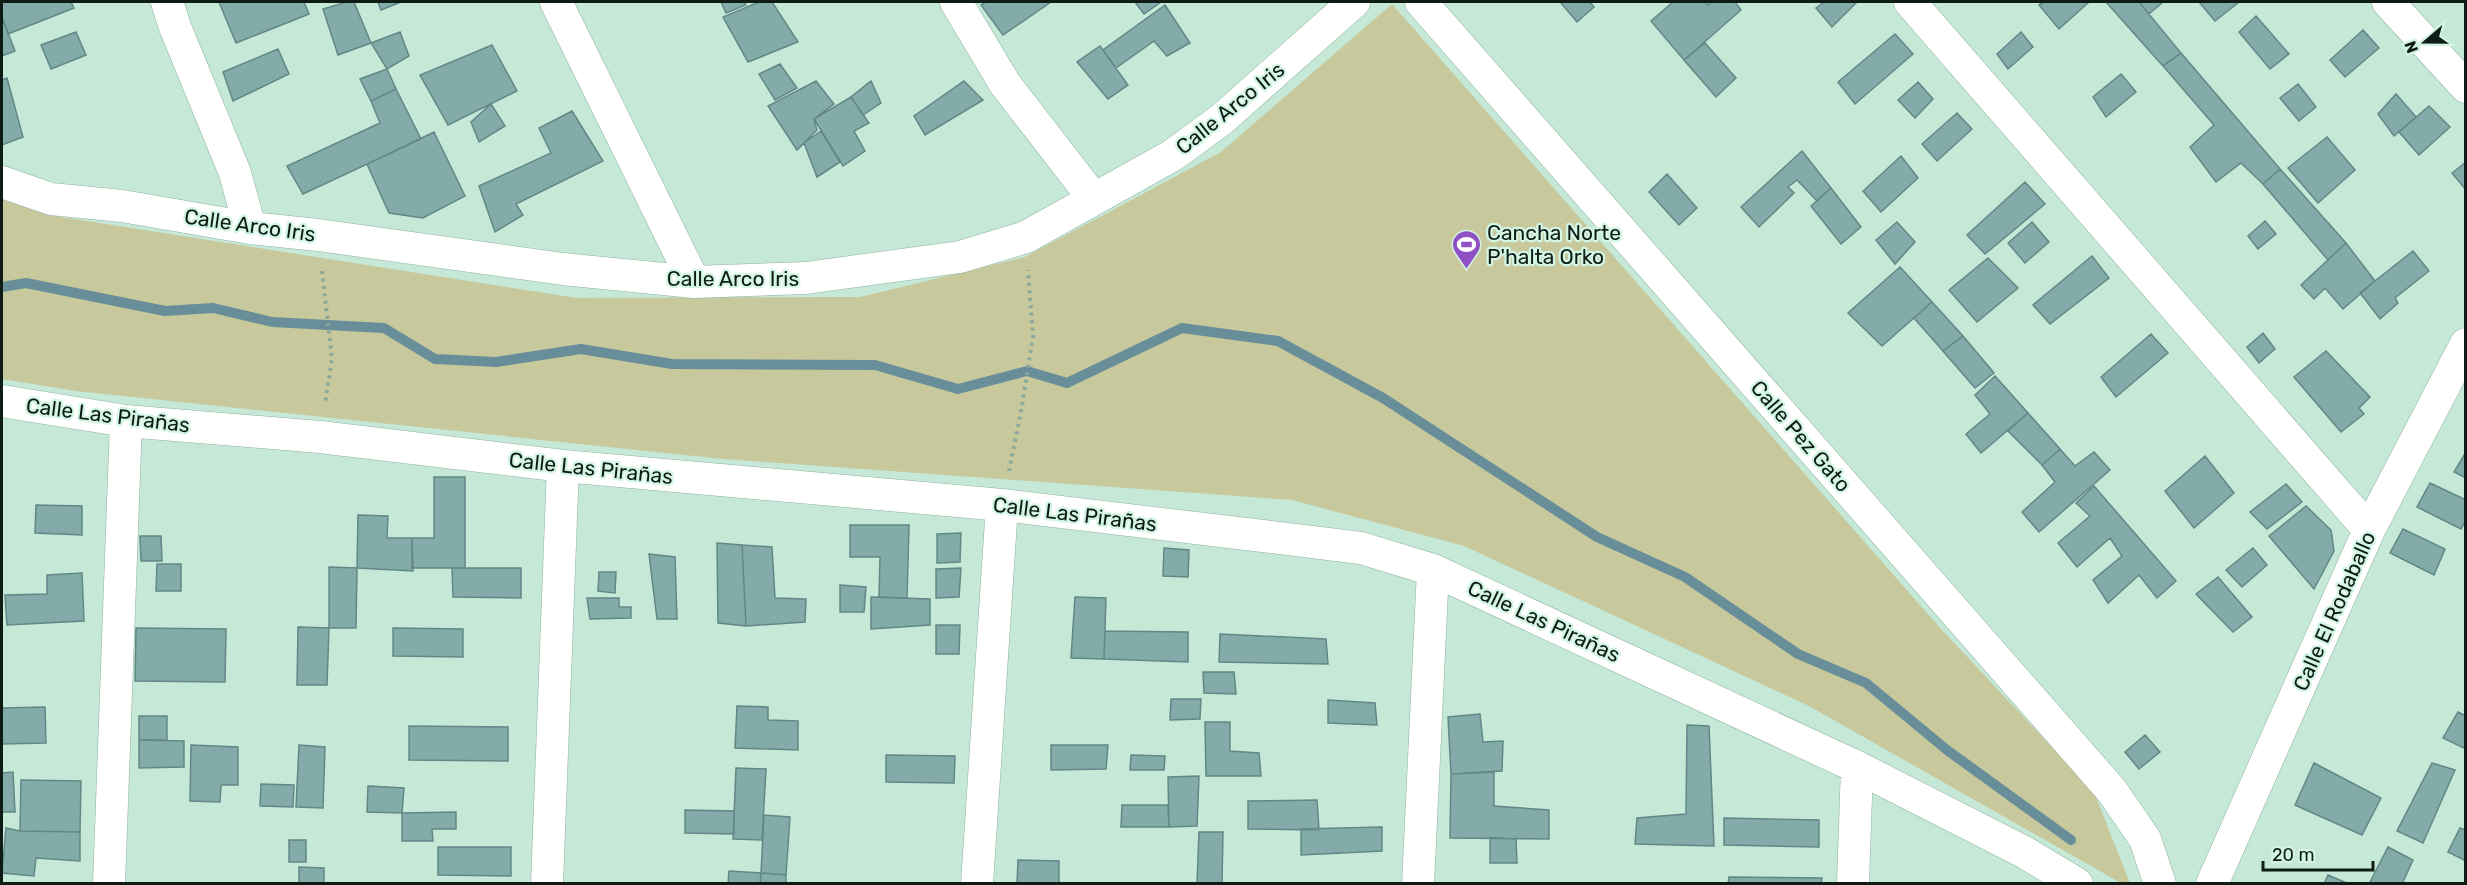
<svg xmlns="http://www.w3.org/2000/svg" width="2467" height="885" viewBox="0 0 2467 885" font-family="Rubik,sans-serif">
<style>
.green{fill:#c8c89d}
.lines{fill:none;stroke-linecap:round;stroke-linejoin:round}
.stream{stroke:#688f99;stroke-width:10}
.building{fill:#83aba9;stroke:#618886;stroke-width:1.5}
.minor-casing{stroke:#90b2a1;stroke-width:33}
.path{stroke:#8ca89a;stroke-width:4;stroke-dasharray:3 4.5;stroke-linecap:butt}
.minor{stroke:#fff;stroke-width:32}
.labels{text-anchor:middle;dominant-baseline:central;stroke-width:4.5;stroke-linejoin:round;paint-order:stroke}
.street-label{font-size:21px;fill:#0f1c16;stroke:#d2f5e4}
.poi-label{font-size:21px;fill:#0f1c16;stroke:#d2f5e4;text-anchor:start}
</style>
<rect width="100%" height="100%" fill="#c5e8d7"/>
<path class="green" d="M1392,4l549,625 153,163 36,91h-9l-312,-177 -345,-160 -172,-46 -569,-41 -647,-68 -74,-12v-183l59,21 516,81 283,-1 165,-40 196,-105z"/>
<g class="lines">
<path class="stream" d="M2,287l24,-4 139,28 48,-3 59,14 112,6 51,31 61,3 85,-13 91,15 203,1 83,24 69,-18 40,12 115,-55 96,13 105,57 214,139 88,40 113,77 68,29 81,67 124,90"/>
</g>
<path class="building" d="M2,2h69l3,6 -66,26 -6,-17z
M219,2h85l5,12 -73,29z
M347,2h7l17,41 -33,12 -15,-46z
M378,2h23l-20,8z
M721,2h23l2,3 -20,8z
M759,2h13l26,40 -50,20 -25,-45z
M986,2h65l-48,33 -22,-30z
M1135,2h26l-17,12z
M1562,2h28l4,5 -17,15 -16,-19z
M1673,2h32l3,3 4,-3h23l6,8 -57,50 -33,-39z
M1824,2h33l-25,25 -16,-19z
M2044,2h45l-30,27 -20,-24z
M2106,2h33l42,51 -18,13z
M2139,2h24l-14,12z
M2199,2h40l-24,19z
M1165,5l25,38 -23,13 -13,-15 -38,27 -13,-18z
M2256,16l33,38 -19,15 -31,-37z
M2,17l13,34 -13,5z
M2363,30l16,18 -34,29 -15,-17z
M76,32l10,23 -35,14 -10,-24z
M400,32l9,24 -22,13 -16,-26z
M2021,32l12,15 -25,22 -11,-15z
M1895,34l18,20 -58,50 -17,-22z
M1705,43l31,35 -20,19 -32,-37z
M492,45l25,46 -69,34 -28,-50z
M1100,46l28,39 -20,14 -31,-37z
M278,49l11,25 -56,27 -10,-29z
M2181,53l99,116 -17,15 -22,-21 -25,19 -26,-35 24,-22 -51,-59z
M780,64l17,24 -22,12 -16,-26z
M387,69l9,20 -25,12 -11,-22z
M2121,74l15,18 -30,25 -13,-20z
M7,78l16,59 -21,8v-65z
M816,81l18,23 -20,15 3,11 -20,20 -29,-44z
M871,81l10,22 -18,12 -12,-18z
M964,81l19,19 -58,35 -11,-19z
M1918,82l15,17 -18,19 -17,-18z
M2298,84l18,23 -17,14 -19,-23z
M396,89l25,50 -118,55 -16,-28 93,-43 -9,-22z
M2396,94l20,23 -22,19 -16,-22z
M851,97l18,26 -15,8 11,20 -22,15 -29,-47z
M491,104l14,22 -26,16 -8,-20z
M2429,106l21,21 -31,28 -20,-23z
M572,111l31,50 -87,43 7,11 -28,17 -16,-46 72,-33 -12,-25z
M1957,113l15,16 -35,32 -15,-17z
M821,131l19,31 -23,15 -13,-34z
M434,132l31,64 -42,22 -34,-5 -22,-49z
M2327,137l28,33 -37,33 -30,-35z
M1802,151l29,37 -14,13 -20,-21 -9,7 6,6 -35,34 -18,-20z
M1901,156l17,22 -37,34 -18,-21z
M2466,162v28l-14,-17z
M2280,169l66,74 -18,17 -65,-76z
M1667,174l30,34 -18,17 -30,-33z
M2025,182l20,22 -60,50 -18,-19z
M1831,188l30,39 -20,17 -30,-38z
M2265,221l11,13 -18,15 -10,-13z
M1897,222l18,20 -20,22 -19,-24z
M2032,222l17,20 -24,21 -17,-20z
M2346,243l29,38 -32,28 -18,-21 -11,11 -13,-14z
M2413,251l16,20 -34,27 3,5 -18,16 -20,-26z
M2092,256l17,22 -59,46 -17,-19z
M1988,258l30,30 -41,34 -28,-32z
M1900,267l32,35 -50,44 -34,-33z
M1932,302l31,34 -20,15 -29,-33z
M2263,333l12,16 -16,14 -12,-16z
M2151,334l17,19 -52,44 -15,-20z
M1963,336l31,37 -19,15 -32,-37z
M2326,351l44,46 -11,11 5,6 -23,18 -47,-55z
M1995,376l33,37 -47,40 -15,-19 24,-20 -15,-19z
M2028,413l32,36 -18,16 -34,-34z
M2060,449l15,17 19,-14 16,18 -71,62 -17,-20 33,-30 -13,-17z
M2466,452v26l-12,-6z
M2205,456l29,37 -40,35 -29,-37z
M434,477h31v91h-53v-30h22z
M2430,483l36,17v19l-5,10 -44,-22z
M2286,484l16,18 -35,27 -17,-17z
M2094,486l82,95 -19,17 -18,-23 -31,28 -15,-23 29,-24 -12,-18 -33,29 -19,-24 32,-27 -14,-13z
M36,505l46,1v29l-47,-2z
M2306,506l25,24 3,21 -20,38 -45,-53z
M358,515l30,1 -1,22h25l1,33 -56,-3z
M850,525h59l-2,73 -28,-1 1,-40h-30z
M2403,529l42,20 -11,26 -44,-22z
M961,533l-1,29 -23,1v-29z
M140,536h21l1,25h-21z
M717,543l25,2 4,81 -28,-3z
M742,545l30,2 3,51 31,1 -1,23 -59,4z
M1164,548l25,2 -1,27 -25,-1z
M2253,548l14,17 -25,22 -16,-17z
M649,554l26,3 2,62h-20z
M157,564h24v27h-25z
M329,567l28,1 -1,60h-27z
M452,568h69v30l-68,-1z
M961,568l-2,29 -23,1v-29z
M599,572h17l-1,21 -17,-2z
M82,573l2,48 -77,4 -2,-30 42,-1v-19z
M2218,577l34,40 -19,15 -37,-38z
M840,585l26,2 -2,25h-24z
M871,597l59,2v26l-59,4z
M1075,597l31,1 -2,61 -33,-1z
M587,598h32v9h12v11l-41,1z
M936,625h24l-1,29h-23z
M298,627l31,1 -2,57h-30z
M136,628l90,1 -1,53 -90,-1z
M393,628l70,1v28l-70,-1z
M1105,631l83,1v30l-84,-3z
M1220,634l106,5 2,25 -109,-2z
M1203,672h31l2,22 -32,-1z
M1171,699h30l-1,20 -30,1z
M1328,700l47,3 2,22 -49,-2z
M737,706l31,1v13l30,1v29l-63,-2z
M45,707l1,36 -44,1v-36z
M2458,712l8,4v33l-23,-11z
M1480,714l3,28 20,-1 -1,30 -51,3 -3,-57z
M139,716h28v24h-28z
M1205,722h25v29l29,2 2,23h-55z
M1687,725l22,1 5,120 -79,-2 2,-26 49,-4z
M409,726l99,1v34l-99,-1z
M2145,735l15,17 -21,17 -14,-17z
M139,740l45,1v26l-45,1z
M191,745l47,2v38h-17l-1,17 -30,-1z
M299,745l26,2 -2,61 -27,-1z
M1051,745h57l-2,24 -55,1z
M886,755l69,1 -1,27 -68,-1z
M1131,755l34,1 -1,14h-34z
M2314,763l67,35 -19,37 -67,-30z
M2432,763l23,7 -32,73 -26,-12z
M736,768l30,1 -4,71 -29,-1z
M13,772l2,40h-13v-39z
M1494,772v34l55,4v29l-99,-1 1,-64z
M1199,776l-2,50 -28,1 -1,-50z
M21,780l60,1 -1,51 -60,-1z
M261,784l33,1 -1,22 -33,-1z
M368,786l36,2 -2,25 -35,-1z
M1317,800l2,30 -71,-1v-28z
M1122,805h46l1,22h-48z
M685,810l49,1v23l-49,-1z
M456,812v17h-24l1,12h-31v-28z
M764,815l26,2 -4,58 -25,-2z
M1724,818l95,2v27l-95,-2z
M1382,827v24l-81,4v-26z
M6,828l14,3 60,1v29l-44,-3 -2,18 -32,-3z
M2460,828l6,2v31l-18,-9z
M1199,832h24l-1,52h-25z
M1490,838l26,1 1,24h-27z
M289,840h17v22h-17z
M438,847h73v29l-73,-1z
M2388,847l25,13 -11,24h-33z
M1018,860l41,1v23h-42z
M299,867l25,1v16h-25z
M729,871l32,2 -1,11h-32z
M761,873l25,2v9h-26z
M2328,875l21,9h-25z
M1729,877l93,1 -1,6h-93z"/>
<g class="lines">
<defs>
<path id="minor" d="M167,2l8,25 60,146 15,55
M556,2l138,280
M956,2l49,82 89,115
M1421,2l691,789 33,48 15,45
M1910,2l459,528
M2388,2l78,85
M2,182l49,17 71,7 128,22 68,7 245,34 131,13 112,-4 154,-21 66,-20 147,-82 49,-36 132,-117
M2,401l124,20 194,16 243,29 439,39 261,31 98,12 72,22 424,197 167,85 53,32
M109,884l17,-463
M547,884l16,-418
M977,884l25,-379
M1418,884l15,-314
M1853,884l4,-117
M2212,884l157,-354 97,-186"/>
</defs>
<use href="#minor" class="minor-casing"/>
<path class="path" d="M322,271l10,88 -7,45
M1009,471l13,-65 11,-70 -5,-66"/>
<use href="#minor" class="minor"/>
</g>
<defs>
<symbol id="stadium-pin" viewBox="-11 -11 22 30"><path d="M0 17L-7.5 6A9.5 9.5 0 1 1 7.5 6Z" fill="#8f4fc5" stroke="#d2f5e4"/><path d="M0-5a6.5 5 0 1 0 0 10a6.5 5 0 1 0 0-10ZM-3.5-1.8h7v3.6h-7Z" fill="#fff"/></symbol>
</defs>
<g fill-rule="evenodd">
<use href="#stadium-pin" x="1450" y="228" width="33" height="45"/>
</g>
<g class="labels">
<g class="street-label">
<text transform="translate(1230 108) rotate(-39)">Calle Arco Iris</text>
<text transform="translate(250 225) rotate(8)">Calle Arco Iris</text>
<text x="733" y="278">Calle Arco Iris</text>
<text transform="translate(108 415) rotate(7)">Calle Las Pirañas</text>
<text transform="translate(1801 436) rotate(49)">Calle Pez Gato</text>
<text transform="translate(591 468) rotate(6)">Calle Las Pirañas</text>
<text transform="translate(1075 514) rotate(7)">Calle Las Pirañas</text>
<text transform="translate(2334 611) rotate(-66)">Calle El Rodaballo</text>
<text transform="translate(1544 621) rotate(25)">Calle Las Pirañas</text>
</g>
<g class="poi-label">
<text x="1487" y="232">Cancha Norte<tspan x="1487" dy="24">P'halta Orko</tspan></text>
</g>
</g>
<rect width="2467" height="885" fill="none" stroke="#0f1c16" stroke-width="6"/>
<g transform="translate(2425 42) rotate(250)" stroke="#d2f5e4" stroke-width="4.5" paint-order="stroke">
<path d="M0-4.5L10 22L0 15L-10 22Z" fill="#0f1c16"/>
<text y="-9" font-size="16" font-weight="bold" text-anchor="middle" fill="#0f1c16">N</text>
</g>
<path d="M2263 861v9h110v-9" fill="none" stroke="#0f1c16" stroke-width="3"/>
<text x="2272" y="861" font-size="18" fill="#0f1c16" stroke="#d2f5e4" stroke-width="4.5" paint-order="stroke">20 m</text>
</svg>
